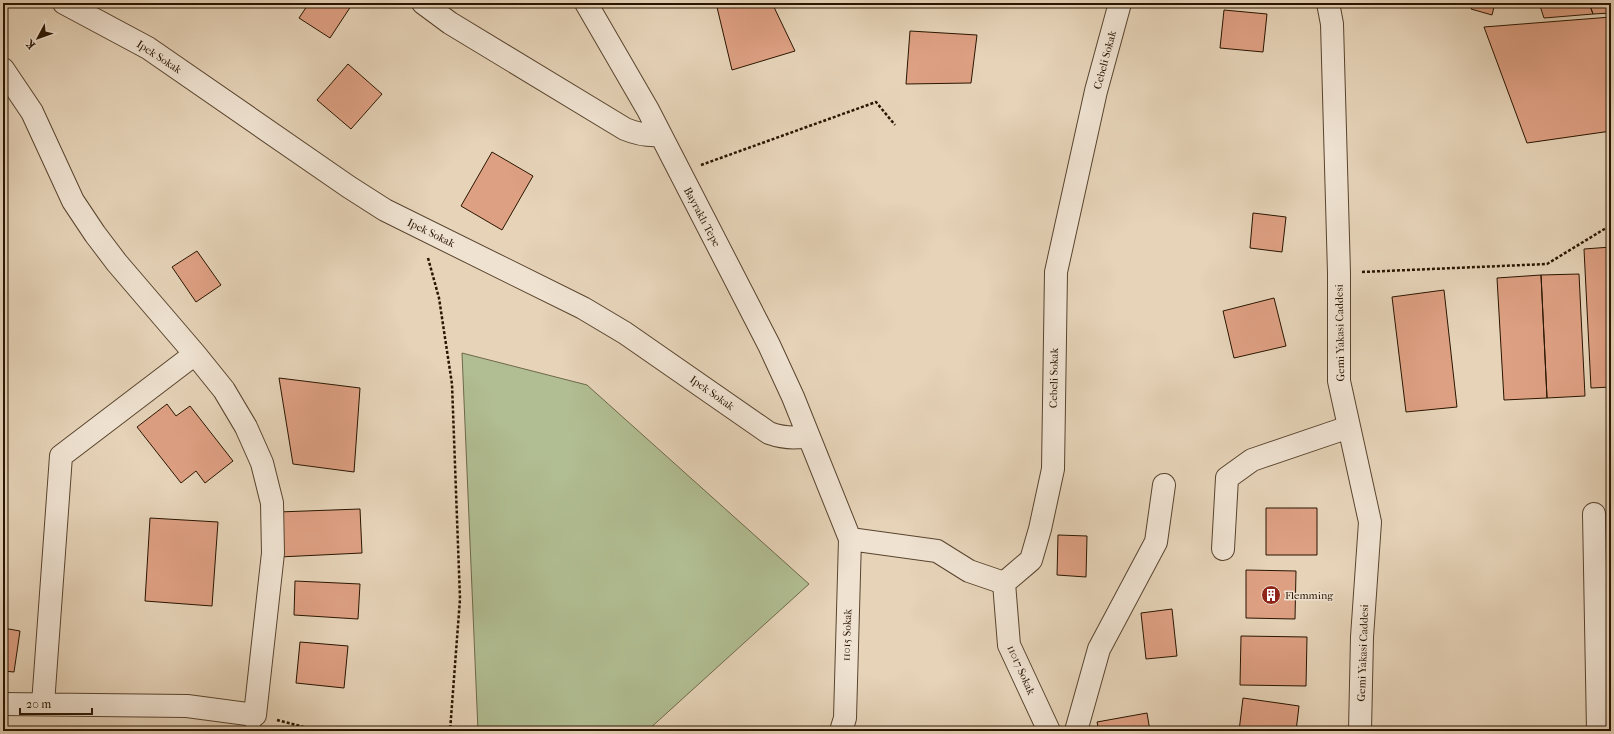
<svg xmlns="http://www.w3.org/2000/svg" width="1614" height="734" viewBox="0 0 1614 734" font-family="'IM FELL French Canon',serif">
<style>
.green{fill:#b1bd92;stroke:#6d6949}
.building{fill:#dea083;stroke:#291500}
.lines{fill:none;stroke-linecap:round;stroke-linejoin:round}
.service-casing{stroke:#58442e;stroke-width:16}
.minor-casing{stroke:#58442e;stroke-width:24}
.path{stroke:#291500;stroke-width:2.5;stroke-dasharray:3 2;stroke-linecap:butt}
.service{stroke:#efe2d1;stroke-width:14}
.minor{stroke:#efe2d1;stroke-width:22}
.labels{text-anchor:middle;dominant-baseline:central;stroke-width:3;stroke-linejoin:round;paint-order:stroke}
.street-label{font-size:11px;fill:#291500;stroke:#efe2d1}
.poi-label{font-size:11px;fill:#291500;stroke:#efe2d1;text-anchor:start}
</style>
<rect width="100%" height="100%" fill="#e6d3b8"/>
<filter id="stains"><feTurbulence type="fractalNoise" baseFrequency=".005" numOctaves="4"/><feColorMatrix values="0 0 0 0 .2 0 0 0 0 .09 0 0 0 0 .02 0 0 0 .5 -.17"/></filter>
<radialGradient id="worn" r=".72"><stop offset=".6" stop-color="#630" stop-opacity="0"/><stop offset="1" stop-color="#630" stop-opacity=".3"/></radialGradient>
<path class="green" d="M462,353l125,32 222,199 -162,147h-169z"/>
<path class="building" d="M309,3h44l-23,35 -31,-20z
M716,3h56l23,48 -63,19z
M1473,3h22l-3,12 -21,-6z
M1539,3h50l4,11 -49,4z
M1589,3h22v10l-18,1z
M1224,10l43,4 -4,38 -43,-4z
M1611,17v114l-84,12 -43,-116z
M910,31l67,4 -6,48 -65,1z
M348,64l34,30 -31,35 -34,-29z
M492,152l41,24 -31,54 -41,-24z
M1253,213l33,4 -4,35 -32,-4z
M1611,247v140l-20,1 -7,-139z
M197,251l24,34 -25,17 -24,-35z
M1579,274l6,122 -38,2 -6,-123z
M1541,275l6,123 -43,2 -7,-122z
M1444,290l13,117 -51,5 -14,-115z
M1274,298l12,48 -52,12 -11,-47z
M279,378l81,10 -6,84 -61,-8z
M167,404l9,12 14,-10 43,55 -28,22 -9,-12 -15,12 -44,-56z
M1266,508h51v47h-51z
M360,509l2,44 -83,4 -1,-45z
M150,518l68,4 -6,84 -67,-5z
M1058,535l29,1 -1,41 -29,-2z
M1246,570l50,1 -1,48 -49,-1z
M295,581l65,3 -2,35 -64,-4z
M1172,609l5,47 -31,3 -5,-46z
M3,628l17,3 -6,41 -11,-1z
M1241,636l66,1 -1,49 -66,-1z
M300,642l48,4 -4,42 -48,-5z
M1243,698l56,8 -3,25h-57z
M1147,713l3,18h-51l-2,-9z"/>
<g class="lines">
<defs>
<path id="service" d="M252,731l3,-16"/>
<path id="minor" d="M64,3l84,45 201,139 36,23 198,98 42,25 144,100c14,5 25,6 39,3
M423,3l27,20 175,106c12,5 22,7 35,6
M586,3l62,107 121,235 24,52 57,142 -5,179 -4,13
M1328,3l4,21 7,249v108l31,141 -8,115 -2,94
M3,69l29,43 41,89 22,33 22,29 78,91 29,36 22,37 16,36 10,40 1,50 -18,162 -68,-9 -184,-2
M1594,514l4,217
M850,539l87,12 32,20 35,12 27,-23 9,-31 13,-60 3,-197 40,-181 24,-88
M1223,549l4,-71 25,-18 97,-33
M1004,583l5,62 40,86
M43,704l18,-248 134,-102
M1076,731l23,-82 57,-107 8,-57"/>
</defs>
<use href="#service" class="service-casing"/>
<use href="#minor" class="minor-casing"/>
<path class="path" d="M701,165l175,-63 19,23
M428,258l11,40 13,86 8,215 -10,132
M1362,272l185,-8 64,-39
M277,720l42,11"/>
<use href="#service" class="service"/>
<use href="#minor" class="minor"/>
</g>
<defs>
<symbol id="building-disc" viewBox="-11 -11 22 22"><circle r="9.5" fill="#8f2418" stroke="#efe2d1"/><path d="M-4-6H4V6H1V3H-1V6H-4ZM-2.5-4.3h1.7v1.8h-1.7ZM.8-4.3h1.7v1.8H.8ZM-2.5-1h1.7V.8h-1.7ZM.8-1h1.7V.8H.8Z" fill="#fff"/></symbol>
</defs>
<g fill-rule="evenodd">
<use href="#building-disc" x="1260" y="584" width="22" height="22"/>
</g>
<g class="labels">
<g class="street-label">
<text transform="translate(159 57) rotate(33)">Ipek Sokak</text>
<text transform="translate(1105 60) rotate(-75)">Cebeli Sokak</text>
<text transform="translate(702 217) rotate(62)">Bayraklı Tepe</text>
<text transform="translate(431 233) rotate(26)">Ipek Sokak</text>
<text transform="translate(1340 333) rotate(-91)">Gemi Yakasi Caddesi</text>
<text transform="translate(1054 378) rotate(-89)">Cebeli Sokak</text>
<text transform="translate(712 393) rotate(35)">Ipek Sokak</text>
<text transform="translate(847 635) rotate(-88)">11015 Sokak</text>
<text transform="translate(1363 653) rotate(-88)">Gemi Yakasi Caddesi</text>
<text transform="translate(1021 670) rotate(66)">11017 Sokak</text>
</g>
<g class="poi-label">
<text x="1285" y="595">Flemming</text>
</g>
</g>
<rect width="1614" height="734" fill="none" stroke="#e6d3b8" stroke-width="16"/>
<rect x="4" y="4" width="1606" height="726" fill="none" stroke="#291500" stroke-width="2"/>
<rect x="8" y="8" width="1598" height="718" fill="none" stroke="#291500"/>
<g transform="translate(38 38) rotate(229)" stroke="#efe2d1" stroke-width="3" paint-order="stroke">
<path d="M0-3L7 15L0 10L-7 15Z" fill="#291500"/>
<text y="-6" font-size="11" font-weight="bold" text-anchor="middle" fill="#291500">K</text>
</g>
<path d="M20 708v6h72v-6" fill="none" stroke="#291500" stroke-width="2"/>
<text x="26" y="708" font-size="12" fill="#291500" stroke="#efe2d1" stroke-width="3" paint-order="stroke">20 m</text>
<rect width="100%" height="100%" filter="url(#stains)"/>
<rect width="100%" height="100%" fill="url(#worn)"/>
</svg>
